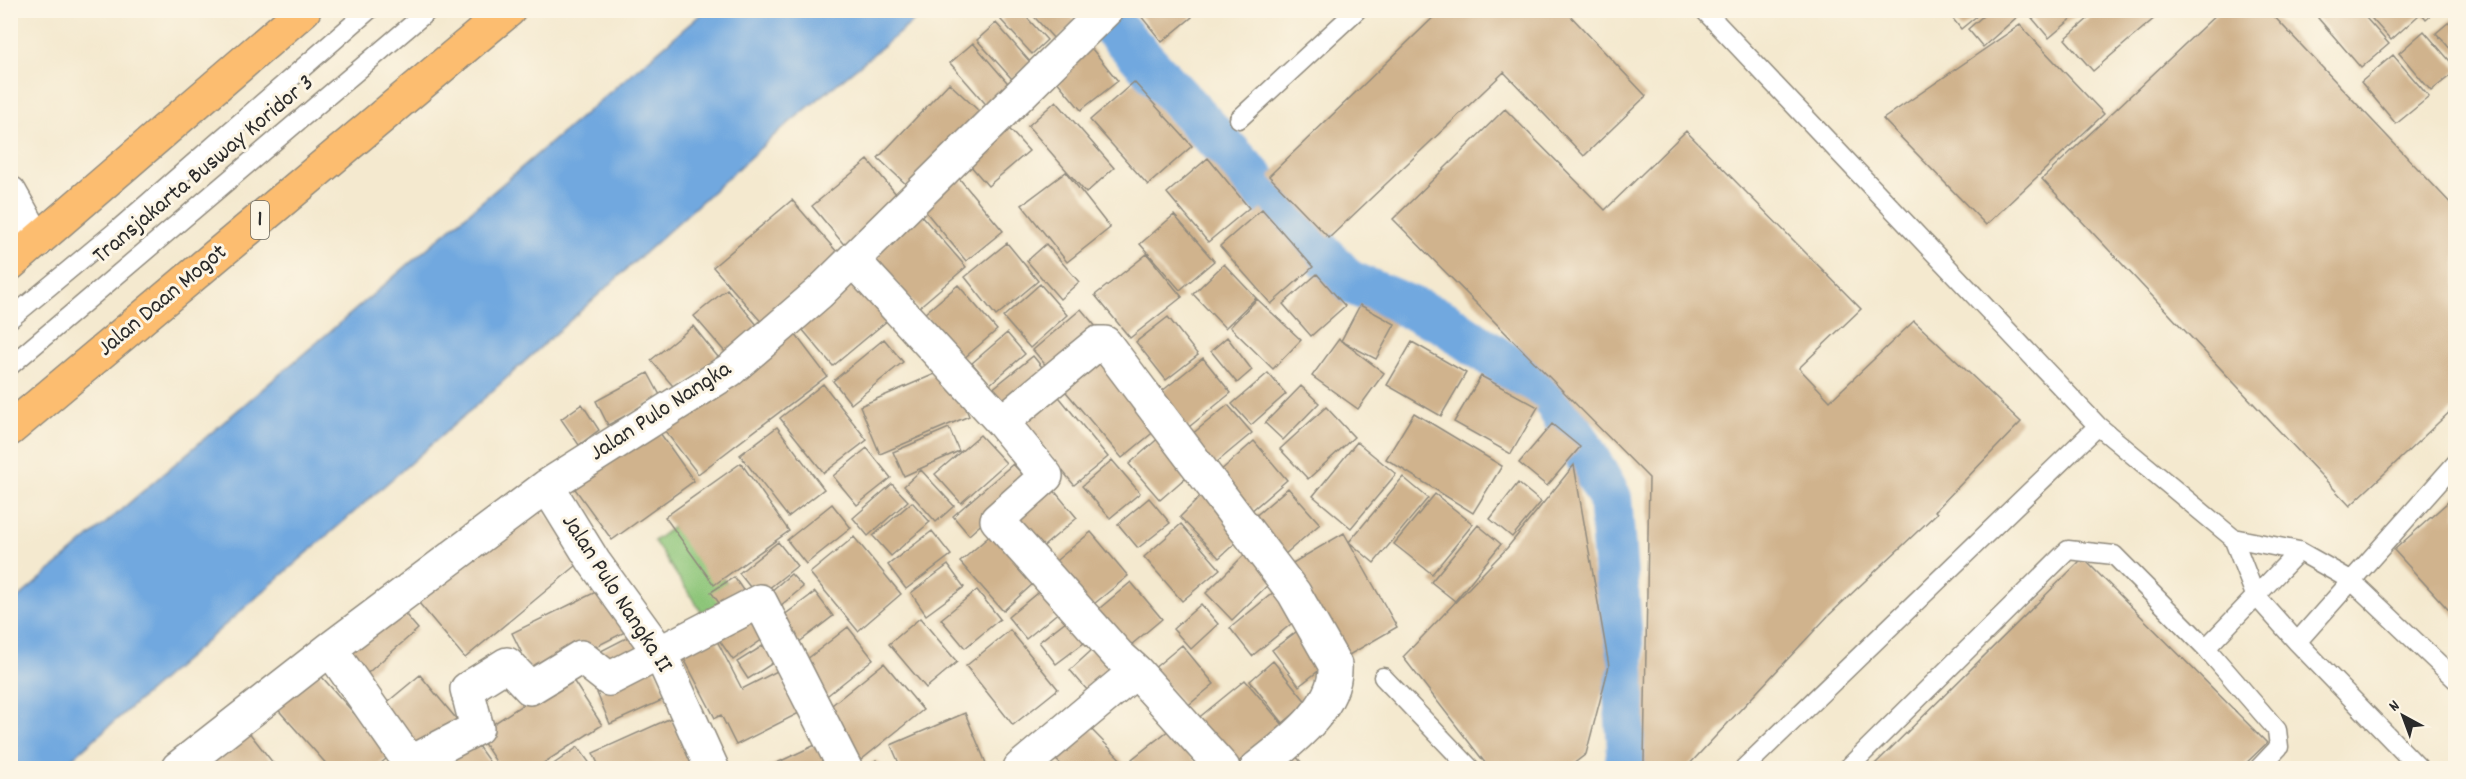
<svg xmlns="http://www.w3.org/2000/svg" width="2466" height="779" viewBox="0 0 2466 779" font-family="Dekko,sans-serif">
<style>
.green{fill:#8cc578;stroke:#5c7852;stroke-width:1.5}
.water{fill:#71a8df;stroke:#4e6a85;stroke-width:1.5}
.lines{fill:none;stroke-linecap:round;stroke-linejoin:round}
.canal{stroke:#71a8df;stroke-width:44}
.building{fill:#d0b38d}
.lane-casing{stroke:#908a7d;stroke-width:21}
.street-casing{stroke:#908a7d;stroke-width:36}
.highway-casing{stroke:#908a7d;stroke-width:36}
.lane{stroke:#fff;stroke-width:18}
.street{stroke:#fff;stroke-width:33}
.highway{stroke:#fcbd6f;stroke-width:33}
.labels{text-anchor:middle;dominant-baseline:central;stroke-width:6;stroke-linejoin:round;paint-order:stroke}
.shield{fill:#fcf5e5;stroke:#6a6863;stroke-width:1.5}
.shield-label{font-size:22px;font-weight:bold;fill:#2b2b2b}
.street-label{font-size:24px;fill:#2b2b2b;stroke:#fcf5e5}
</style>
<rect width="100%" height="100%" fill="#fcf5e5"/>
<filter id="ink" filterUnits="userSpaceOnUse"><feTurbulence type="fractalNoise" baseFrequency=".0167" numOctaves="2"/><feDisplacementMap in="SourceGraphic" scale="12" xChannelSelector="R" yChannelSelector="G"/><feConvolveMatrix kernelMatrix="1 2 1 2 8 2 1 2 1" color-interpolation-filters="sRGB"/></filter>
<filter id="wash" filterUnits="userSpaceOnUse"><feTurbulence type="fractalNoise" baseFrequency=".008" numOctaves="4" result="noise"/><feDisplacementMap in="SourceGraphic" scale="24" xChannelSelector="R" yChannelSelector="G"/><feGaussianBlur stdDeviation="1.35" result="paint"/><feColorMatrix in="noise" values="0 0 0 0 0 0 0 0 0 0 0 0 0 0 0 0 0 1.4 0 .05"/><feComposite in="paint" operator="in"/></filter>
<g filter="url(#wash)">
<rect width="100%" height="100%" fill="#f4e9cf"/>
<path class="green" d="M688,516l31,57 21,27 -30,25 -56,-84z"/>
<path class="water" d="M706,10l220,1 -148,121 -299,271 -418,365h-50v-164z"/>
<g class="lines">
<path class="canal" d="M1098,10l249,271 95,40 111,76 57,101 19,248 -3,22"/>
</g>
<g id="blocks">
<path class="building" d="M1012,10h8l27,30 -15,14 -31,-34z
M1028,10h37l11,12 -20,19z
M1136,10h51l5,7 -30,25z
M1441,10h124l81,86 -62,60 -80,-84 -175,166 -60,-62z
M1946,10h38l-23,19z
M1990,10h24l4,6 -35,31 -15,-18z
M2028,10h54l-33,28 -22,-26z
M2098,10h66l-71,61 -28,-32z
M2221,10h47l188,199v197l-106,100 -308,-327z
M2327,10h32l30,34 -28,24 -43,-50z
M2364,10h51l4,5 -28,25z
M2419,10h17l-10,9z
M2456,16v39l-20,-22z
M996,23l35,40 -19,16 -35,-39z
M2020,25l84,89 -118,111 -103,-106z
M2424,31l32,37v3l-25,20 -32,-38z
M973,43l40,46 -23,20 -40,-46z
M1088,44l30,37 -37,29 -30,-36z
M2393,55l36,42 -33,27 -35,-42z
M1134,82l58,64 -44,39 -58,-65z
M949,83l31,29 -71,75 -31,-29z
M1056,101l58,67 -28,25 -58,-67z
M1505,109l100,101 81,-79 175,178 -62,59 31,33 84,-80 107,101 -86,89 2,2 -109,103 -142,152h-36l-6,-6 5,-284 -256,-259z
M1004,123l25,28 -41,35 -24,-28z
M1208,158l41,50 -41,34 -41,-49z
M868,160l33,40 -55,47 -34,-41z
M953,171l50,60 -37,30 -49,-60z
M1066,172l44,56 -43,34 -45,-57z
M792,200l51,59 -78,67 -52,-59z
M1262,209l51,58 -42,37 -51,-58z
M920,214l46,53 -48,41 -46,-53z
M1174,215l40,46 -34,29 -40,-46z
M1007,243l31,38 -42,35 -31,-39z
M1046,244l33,38 -19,17 -33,-38z
M1147,254l35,43 -52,41 -35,-43z
M1224,264l32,34 -31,30 -32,-34z
M857,272l37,43 -61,51 -36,-43z
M1317,274l28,32 -34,30 -28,-32z
M1040,284l27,31 -37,33 -27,-31z
M958,285l39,45 -34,29 -39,-45z
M727,289l36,43 -32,27 -37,-43z
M1257,299l44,41 -28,29 -43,-42z
M1360,305l35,19 -19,35 -35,-18z
M1081,309l21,25 -49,40 -20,-24z
M1168,317l30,38 -32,25 -30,-38z
M693,326l25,31 -41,34 -26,-31z
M792,330l35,46 -129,98 -36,-47z
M1007,333l18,21 -35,30 -18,-21z
M1227,337l25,33 -15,13 -26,-32z
M884,339l19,23 -52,42 -18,-23z
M1339,339l45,34 -26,36 -46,-33z
M1412,342l54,31 -25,43 -54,-31z
M1101,352l61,73 -40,33 -61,-72z
M1033,356l17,21 -42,35 -17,-22z
M1203,358l28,35 -52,42 -28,-35z
M949,368l20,48 -89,38 -20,-48z
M648,373l13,24 -53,28 -12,-24z
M1268,373l18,21 -35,31 -19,-21z
M1481,376l57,31 -27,47 -57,-32z
M823,384l44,56 -43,33 -44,-55z
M1301,386l18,17 -36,37 -18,-17z
M1051,387l57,70 -34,28 -58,-71z
M582,404l17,26 -20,15 -18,-26z
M1228,405l24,28 -47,39 -24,-29z
M1326,407l28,30 -46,42 -28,-30z
M1414,413l88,53 -29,47 -87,-54z
M653,423l41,58 -82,59 -42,-58z
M1552,424l28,23 -33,39 -28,-23z
M777,427l47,62 -36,28 -48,-62z
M949,428l10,23 -55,25 -11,-24z
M980,435l26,28 -45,40 -26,-29z
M1162,435l31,36 -33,29 -31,-36z
M1254,441l33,39 -44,38 -33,-38z
M1357,442l39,32 -45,54 -38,-32z
M867,448l24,30 -34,27 -24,-29z
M1112,460l28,33 -30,25 -28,-32z
M741,463l48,68 -75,54 -49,-68z
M1013,464l16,18 -60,53 -16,-19z
M1574,465l35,201 -23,88 -18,14h-79l-86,-111 104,-109z
M921,470l33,36 -18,16 -32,-36z
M1403,477l25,21 -54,65 -25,-21z
M1047,482l30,36 -45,38 -30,-35z
M1518,483l23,19 -29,35 -22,-18z
M892,484l16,17 -40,35 -15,-18z
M1288,488l32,36 -43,37 -32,-36z
M1205,492l40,42 -26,24 -39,-41z
M1435,494l38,30 -41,50 -38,-30z
M2456,495v123l-62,-68z
M1149,498l21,25 -32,25 -20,-24z
M533,499l50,61 -118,98 -51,-61z
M912,502l18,20 -39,34 -18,-20z
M832,504l19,24 -45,36 -19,-24z
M1181,524l39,45 -38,32 -38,-44z
M1478,525l23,19 -46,57 -24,-19z
M1001,526l43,48 -41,37 -43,-49z
M932,531l19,24 -45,34 -18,-24z
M1091,532l37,44 -45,37 -37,-44z
M1344,533l53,94 -60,35 -53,-94z
M854,537l47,57 -43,37 -48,-58z
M778,542l19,24 -39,31 -19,-24z
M1250,549l26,28 -44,43 -26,-27z
M2083,558l184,185 -26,25h-370z
M948,565l16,22 -38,28 -15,-22z
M791,574l12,13 -29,24 -11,-13z
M734,577l15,22 -22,15 -16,-22z
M1131,582l31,37 -43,36 -31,-37z
M1048,584l18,22 -40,33 -18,-22z
M606,587l21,44 -93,47 -22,-45z
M1280,587l22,28 -50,41 -22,-28z
M977,590l23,29 -35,29 -24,-29z
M815,592l18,24 -35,27 -19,-24z
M394,601l24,28 -56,49 -24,-29z
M1201,604l17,20 -27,25 -18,-20z
M756,605l17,27 -40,28 -18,-26z
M1075,614l18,22 -37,28 -17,-22z
M920,618l37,44 -31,26 -37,-44z
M1304,626l27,35 -32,25 -27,-36z
M848,627l25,32 -50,40 -26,-32z
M1010,630l48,59 -45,36 -47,-59z
M638,632l9,19 -38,20 -10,-19z
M714,635l28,54 43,-22 22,42 -71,36 -15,-30 -6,3 -35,-67z
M777,637l10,17 -39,25 -11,-17z
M1103,640l25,29 -34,29 -24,-28z
M1182,645l32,39 -29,24 -32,-39z
M1273,661l34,42 -24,20 -33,-42z
M884,663l39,47 -62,50 -39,-47z
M653,667l14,31 -57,26 -13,-31z
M314,668l77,87 -16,13h-45l-57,-64z
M569,674l33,51 -66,43h-36l-22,-34z
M420,675l39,47 -42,34 -38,-47z
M1245,680l38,45 -52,43 -40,-44z
M965,713l23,55h-87l-10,-23z
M671,718l22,50h-93l-7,-15z
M244,726l33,42h-81z
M1089,727l40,41h-64l-10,-9z
M1169,730l28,34 -6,4h-52l-7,-9z
M473,739l20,28 -2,1h-58z
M828,739l14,29h-76z
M578,747l13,18 -4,3h-39z
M1290,749l16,19h-39z
M876,760l7,8h-18z"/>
</g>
</g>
<g filter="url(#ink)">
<use href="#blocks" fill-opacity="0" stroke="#908a7d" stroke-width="1.5"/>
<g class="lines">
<defs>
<path id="lane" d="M1704,10l394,416 135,112 22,57 42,47 122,126
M1239,119l118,-109
M10,319l107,-89 252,-220
M10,366l419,-356
M2233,538l66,13 53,30 104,99
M2297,642l159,-179
M1383,677l87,91
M1744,768l354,-342
M1848,768l220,-218 46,5 92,93
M2259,768l20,-21 -2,-17 -71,-82 93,-97"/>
<path id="street" d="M10,193l27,48
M853,260l149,162 44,54 -49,44 121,135 18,16 -116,97
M1002,422l96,-79h7l189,250 41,72c3,43 -48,79 -78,103
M547,486l47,76 66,91 52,115
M330,649l80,114 67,-35 -10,-39 40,-25 23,24 51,-31 28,22 151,-78 85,167
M1136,671l87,97
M178,768l152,-119 217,-163 183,-116 89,-77 287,-283"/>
<path id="highway" d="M10,264l294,-254
M10,429l499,-419"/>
</defs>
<use href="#lane" class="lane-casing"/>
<use href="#street" class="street-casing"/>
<use href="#highway" class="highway-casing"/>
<use href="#lane" class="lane"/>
<use href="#street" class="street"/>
<use href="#highway" class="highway"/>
</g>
</g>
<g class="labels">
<rect class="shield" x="251" y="201" width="18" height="38" rx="4.5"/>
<g class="shield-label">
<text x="260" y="220">1</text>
</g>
<g class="street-label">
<text transform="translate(204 170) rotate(-40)">Transjakarta Busway Koridor 3</text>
<text transform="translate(163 301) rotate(-40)">Jalan Daan Mogot</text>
<text transform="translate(661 412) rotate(-33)">Jalan Pulo Nangka</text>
<text transform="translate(616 594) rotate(57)">Jalan Pulo Nangka II</text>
</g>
</g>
<rect width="2466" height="779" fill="none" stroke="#fcf5e5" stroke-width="36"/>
<g transform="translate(2403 716) rotate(319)" stroke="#fcf5e5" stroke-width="4.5" paint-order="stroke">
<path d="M0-4.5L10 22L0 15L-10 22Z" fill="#2b2b2b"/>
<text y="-9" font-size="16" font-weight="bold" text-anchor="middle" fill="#2b2b2b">N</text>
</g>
</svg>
